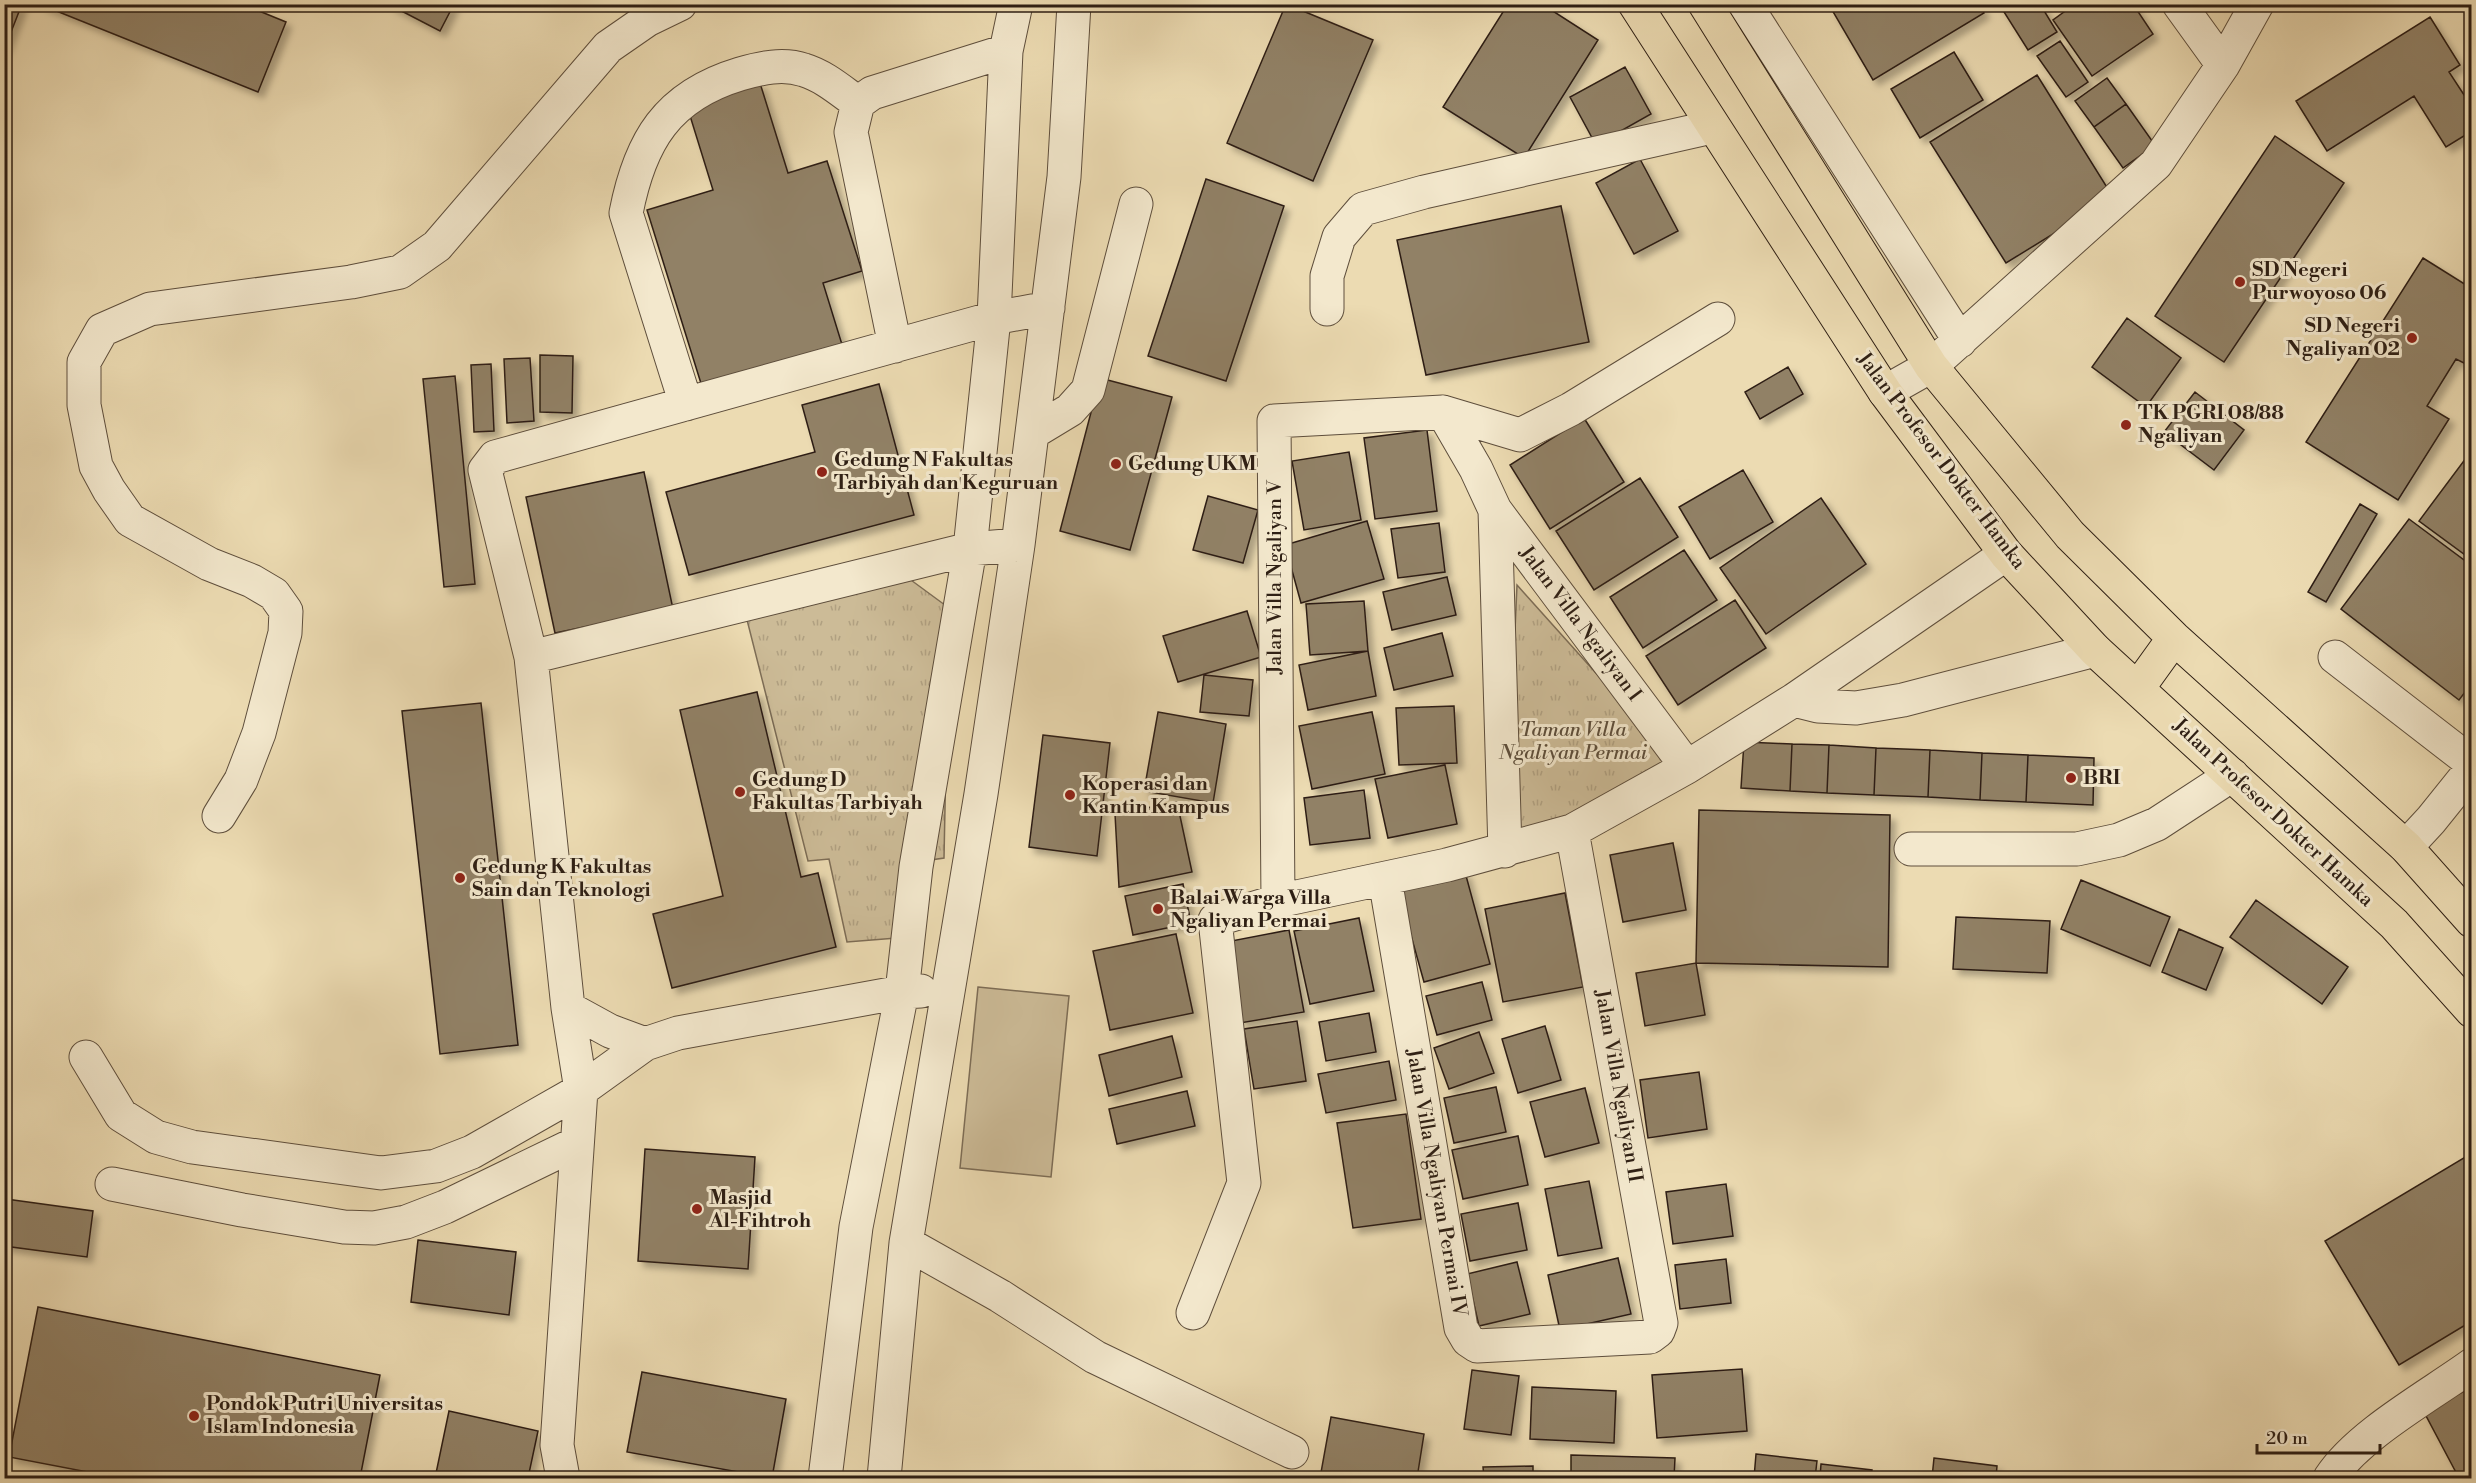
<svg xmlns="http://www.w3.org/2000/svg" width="2476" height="1483" viewBox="0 0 2476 1483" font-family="'Libre Bodoni',serif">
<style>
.grass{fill:url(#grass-tufts);stroke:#7d6d56;stroke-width:1.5}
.pitch{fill:#ccbb97;stroke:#7d6d56;stroke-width:1.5}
.building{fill:#918166;stroke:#2e1f14;stroke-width:1.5;filter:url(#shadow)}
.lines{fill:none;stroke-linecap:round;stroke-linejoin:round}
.minor-casing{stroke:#5e4e3c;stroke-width:35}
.major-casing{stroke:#2e1f14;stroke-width:35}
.minor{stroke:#f3e8cd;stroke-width:33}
.major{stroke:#ecdbb2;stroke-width:33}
.poi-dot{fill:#8f2418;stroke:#f3e8cd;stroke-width:2}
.labels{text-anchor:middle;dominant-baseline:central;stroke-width:6;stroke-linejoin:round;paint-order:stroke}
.poi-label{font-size:20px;font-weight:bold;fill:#2e1f14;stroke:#f3e8cd;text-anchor:start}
.street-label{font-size:20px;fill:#2e1f14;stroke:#f3e8cd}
.park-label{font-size:20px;font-style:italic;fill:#5d4e3b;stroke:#f3e8cd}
</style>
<defs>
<pattern id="grass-tufts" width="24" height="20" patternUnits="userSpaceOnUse" patternTransform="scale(1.5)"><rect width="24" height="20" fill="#ccbb97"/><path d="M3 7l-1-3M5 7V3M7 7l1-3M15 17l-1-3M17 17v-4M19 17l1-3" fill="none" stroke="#b0a081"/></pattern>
<filter id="shadow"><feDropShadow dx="5.5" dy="5.5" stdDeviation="3" flood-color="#0004"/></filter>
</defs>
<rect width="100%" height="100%" fill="#ecdbb2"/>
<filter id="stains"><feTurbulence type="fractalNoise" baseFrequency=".00333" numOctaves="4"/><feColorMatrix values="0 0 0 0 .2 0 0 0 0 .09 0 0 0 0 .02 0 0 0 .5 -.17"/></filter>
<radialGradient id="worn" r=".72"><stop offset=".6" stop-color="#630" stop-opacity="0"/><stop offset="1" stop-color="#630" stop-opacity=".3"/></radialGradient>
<path class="grass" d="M900,572l49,36 -5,250 -34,5 -1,74 -62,5 -18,-83 -21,2 -66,-261z
M1517,585l156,174 -107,59 -60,16z"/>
<path class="pitch" d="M978,987l91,9 -18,181 -91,-9z"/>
<path class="building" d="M4,4h18l-18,46z
M39,4h203l44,18 -28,70z
M388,4h66l-14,27z
M1286,4l87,36 -60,141 -86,-38z
M1508,4h34l56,36 -74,118 -81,-51z
M1840,4h139l5,9 -111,67 -41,-70z
M1999,4h41l17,28 -29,18z
M2075,4h58l20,30 -61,42 -39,-56z
M2430,17l30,48 -11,7 23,35v24l-26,16 -32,-51 -87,55 -31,-50z
M2060,41l28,41 -22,15 -29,-41z
M1954,52l29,48 -63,38 -29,-49z
M1625,67l26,47 -55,31 -26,-48z
M2037,75l76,122 -107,66 -76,-121z
M2107,78l19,26 -32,23 -19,-26z
M760,83l28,90 39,-12 35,110 -39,12 21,68 -140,42 -57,-183 66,-20 -26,-84z
M2126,104l29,41 -32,23 -29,-41z
M2275,136l69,47 -120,179 -69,-46z
M1640,159l38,72 -44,23 -38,-71z
M1206,179l78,27 -58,175 -78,-25z
M1561,206l28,136 -163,33 -29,-135z
M2423,258l43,27 6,-8v90l-16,-8 -29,47 22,13 -51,81 -92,-58z
M2127,318l54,40 -35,49 -54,-40z
M540,355l33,1 -1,57 -32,-1z
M530,358l4,63 -27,2 -3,-64z
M491,364l3,67 -20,1 -3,-67z
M1788,367l15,27 -43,25 -15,-27z
M455,376l20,208 -31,3 -21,-208z
M1100,378l72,19 -42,153 -70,-19z
M879,384l35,131 -225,60 -23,-83 149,-40 -13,-47z
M2195,392l49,38 -30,40 -50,-38z
M1584,418l40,64 -74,47 -40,-64z
M1427,430l10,81 -62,8 -11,-81z
M2472,450v110l-53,-39z
M1349,452l12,68 -57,10 -12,-69z
M1743,470l30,52 -63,37 -31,-52z
M644,472l29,137 -118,24 -29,-136z
M1640,478l38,59 -84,53 -38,-59z
M1208,496l50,14 -15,53 -50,-13z
M1821,498l45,66 -100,70 -46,-66z
M2360,504l17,10 -51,88 -18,-10z
M2409,519l63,47v117l-13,17 -118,-91z
M1367,521l17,58 -83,24 -16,-58z
M1439,523l6,49 -47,6 -7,-49z
M1684,550l33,50 -74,48 -33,-51z
M1447,577l9,38 -64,15 -9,-38z
M1735,600l31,48 -88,57 -32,-49z
M1364,601l4,50 -58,4 -4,-51z
M1247,611l14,46 -83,25 -15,-46z
M1442,633l11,43 -59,14 -10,-42z
M1368,651l8,45 -68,14 -9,-45z
M1204,675l49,5 -4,36 -49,-4z
M757,692l44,185 17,-4 18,74 -164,41 -19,-74 70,-18 -43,-186z
M481,703l37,342 -78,9 -38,-343z
M1454,706l3,57 -58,2 -3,-57z
M1158,712l68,12 -13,79 -69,-12z
M1372,712l13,62 -73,15 -13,-63z
M1043,735l67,8 -13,113 -68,-9z
M1744,742l48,2 -2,47 -49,-3z
M1792,744l37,1 -2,48 -37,-2z
M1829,745l47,3 -2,47 -47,-2z
M1876,748l54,2 -2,47 -54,-2z
M1930,750l52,3 -2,47 -52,-3z
M1982,753l46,2 -2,47 -46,-2z
M2028,755l66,3 -1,47 -67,-3z
M1445,765l12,59 -69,14 -13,-59z
M1364,790l6,48 -60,7 -6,-47z
M1177,802l15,70 -73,15 -4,-73z
M1699,810l191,5 -2,152 -192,-4z
M1673,843l13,67 -63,12 -13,-67z
M1465,872l25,92 -66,18 -26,-93z
M2081,880l89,37 -20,49 -89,-37z
M1183,884l8,39 -58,12 -8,-39z
M1565,893l18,94 -80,15 -18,-93z
M2256,900l92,67 -26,37 -92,-67z
M1956,917l94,4 -3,52 -94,-4z
M1359,918l15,73 -64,13 -16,-73z
M2179,929l44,19 -17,42 -44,-18z
M1289,930l15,82 -64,11 -14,-81z
M1176,934l17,79 -83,17 -17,-79z
M1696,963l9,52 -60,11 -9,-53z
M1482,982l10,38 -55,15 -11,-39z
M1369,1013l7,39 -50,9 -7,-39z
M1297,1021l9,60 -52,8 -10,-60z
M1545,1026l16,54 -43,13 -16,-54z
M1479,1032l15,41 -45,16 -15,-41z
M1172,1036l10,41 -73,19 -10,-41z
M1389,1061l7,39 -70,13 -8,-39z
M1699,1072l8,57 -59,9 -8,-58z
M1496,1087l10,45 -52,11 -10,-45z
M1585,1088l14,55 -54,14 -15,-55z
M1187,1091l8,35 -78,18 -8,-35z
M1406,1114l15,105 -68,9 -16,-105z
M1518,1136l10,49 -65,14 -11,-49z
M645,1149l110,8 -7,112 -110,-8z
M2472,1153v168l-73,44 -74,-124z
M1589,1181l13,67 -44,8 -13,-67z
M1726,1184l7,52 -60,8 -7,-52z
M6,1199l87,12 -6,46 -83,-11z
M1518,1203l9,47 -57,11 -9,-47z
M418,1240l98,12 -7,63 -98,-13z
M1618,1258l13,56 -71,16 -12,-55z
M1726,1259l5,44 -51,6 -5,-44z
M1517,1262l13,52 -51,12 -12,-52z
M38,1307l342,68 -20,103h-241l-110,-21z
M1742,1369l5,62 -90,7 -5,-63z
M1472,1370l47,6 -8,59 -47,-6z
M642,1372l144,27 -14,79 -145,-26z
M1532,1387l84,4 -2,52 -84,-4z
M2472,1387v91h-13l-35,-66z
M449,1411l89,20 -10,47h-93z
M1331,1417l93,17 -7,44h-97z
M1756,1454l61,7 -2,17h-61z
M1571,1455l104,3 -1,20h-103z
M1934,1458l63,8 -1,12h-64z
M1821,1464l51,6 -1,8h-51z
M1533,1466v12h-49l-1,-11z"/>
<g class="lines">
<defs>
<path id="minor" d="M1745,4l215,337
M2179,4l44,61
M1327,309v-33l12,-39 24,-28 61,-17 288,-65
M895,346l-44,-214 7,-29 14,-10 134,-42
M1885,392l46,-26 225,-202 67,-99 34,-61
M686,404l-60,-191c14,-72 41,-117 114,-139 21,-6 43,-11 64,-4 20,6 37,21 54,33
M1443,412l33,57 19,41 10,341
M1032,433l38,-23 18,-20 48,-186
M1495,510l192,257
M1018,545l-48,4 -439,108 -46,-187 10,-13 499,-139 54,-10
M531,657l37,351 13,82 -24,355 6,33
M2335,657l137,106
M1794,700l24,6 38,2 47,-8 192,-50
M219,816l22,-36 18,-47 26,-100 1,-22 -12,-17 -22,-13 -43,-17 -79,-44 -21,-30 -13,-24 -12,-61v-43l18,-32 48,-21 201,-27 49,-10 37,-26 171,-199 39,-27 33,-16
M2406,847l25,-27 41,-51
M1911,849h166l42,-9 38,-16 75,-49
M1385,879l76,449 7,12 9,6 173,-9 8,-6 3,-8 -89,-492
M1278,901l-4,-480 169,-9 77,23 51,-26 147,-90
M568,1008l42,23 35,13
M86,1057l35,58 35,22 36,10 189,26 55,-7 36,-14 109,-62 64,-46 33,-11 224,-41 19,-1
M112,1184l130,26 102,17 30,1 32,-6 39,-15 132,-64
M906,1243l94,53 95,61 197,95
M1193,1313l51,-130 -29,-263 63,-19 169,-36 125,-34 115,-64 107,-67 212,-146
M825,1478l31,-251 46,-235 14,-125 54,-318 24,-231 12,-267 10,-47
M884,1478l22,-235 75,-449 37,-249 46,-368 10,-173
M2330,1478c28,-43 99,-82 142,-113"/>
<path id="major" d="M1635,4l250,388 121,162 89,96 299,274 78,87
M1705,4l226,362 139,169 104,103 232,209 66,74
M2138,688l36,-50"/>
</defs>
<use href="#minor" class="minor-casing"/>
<use href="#major" class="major-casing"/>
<use href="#minor" class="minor"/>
<use href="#major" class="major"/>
</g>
<g class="poi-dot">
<circle cx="2240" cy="282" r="6"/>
<circle cx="2412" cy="338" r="6"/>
<circle cx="2126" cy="425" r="6"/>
<circle cx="1116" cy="464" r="6"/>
<circle cx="822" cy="472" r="6"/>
<circle cx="2071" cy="778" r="6"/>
<circle cx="740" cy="792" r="6"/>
<circle cx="1070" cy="795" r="6"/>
<circle cx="460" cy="878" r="6"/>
<circle cx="1158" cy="909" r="6"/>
<circle cx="697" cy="1209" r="6"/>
<circle cx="194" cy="1416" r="6"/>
</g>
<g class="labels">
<g class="poi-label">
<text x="2252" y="270">SD Negeri<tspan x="2252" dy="23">Purwoyoso 06</tspan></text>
<text x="2400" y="326" text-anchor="end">SD Negeri<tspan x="2400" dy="23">Ngaliyan 02</tspan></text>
<text x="2138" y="413">TK PGRI 08/88<tspan x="2138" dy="23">Ngaliyan</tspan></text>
<text x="834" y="460">Gedung N Fakultas<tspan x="834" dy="23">Tarbiyah dan Keguruan</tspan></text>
<text x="1128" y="464">Gedung UKM</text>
<text x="2083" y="778">BRI</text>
<text x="752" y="780">Gedung D<tspan x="752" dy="23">Fakultas Tarbiyah</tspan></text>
<text x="1082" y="784">Koperasi dan<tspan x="1082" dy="23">Kantin Kampus</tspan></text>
<text x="472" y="867">Gedung K Fakultas<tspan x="472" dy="23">Sain dan Teknologi</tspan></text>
<text x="1170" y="898">Balai Warga Villa<tspan x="1170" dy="23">Ngaliyan Permai</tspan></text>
<text x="709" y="1198">Masjid<tspan x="709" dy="23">Al-Fihtroh</tspan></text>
<text x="206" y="1404">Pondok Putri Universitas<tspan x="206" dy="23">Islam Indonesia</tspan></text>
</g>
<g class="street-label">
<text transform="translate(1941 461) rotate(53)">Jalan Profesor Dokter Hamka</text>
<text transform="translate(1275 577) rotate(-90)">Jalan Villa Ngaliyan V</text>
<text transform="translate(1580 624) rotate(53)">Jalan Villa Ngaliyan I</text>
<text transform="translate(2273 813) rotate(43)">Jalan Profesor Dokter Hamka</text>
<text transform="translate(1618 1086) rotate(80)">Jalan Villa Ngaliyan II</text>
<text transform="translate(1436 1183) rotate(80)">Jalan Villa Ngaliyan Permai IV</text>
</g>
<g class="park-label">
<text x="1573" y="730">Taman Villa<tspan x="1573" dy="23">Ngaliyan Permai</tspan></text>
</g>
</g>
<rect width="2476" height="1483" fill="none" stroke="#ecdbb2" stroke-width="24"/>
<rect x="6" y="6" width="2464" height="1471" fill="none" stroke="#2e1f14" stroke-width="3"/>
<rect x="12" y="12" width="2452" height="1459" fill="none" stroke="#2e1f14" stroke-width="1.5"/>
<path d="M2257 1444v9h123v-9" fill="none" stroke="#2e1f14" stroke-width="3"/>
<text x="2266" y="1444" font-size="18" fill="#2e1f14" stroke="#f3e8cd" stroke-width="4.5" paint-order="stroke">20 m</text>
<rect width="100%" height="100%" filter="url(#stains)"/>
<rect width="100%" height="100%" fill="url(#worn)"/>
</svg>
